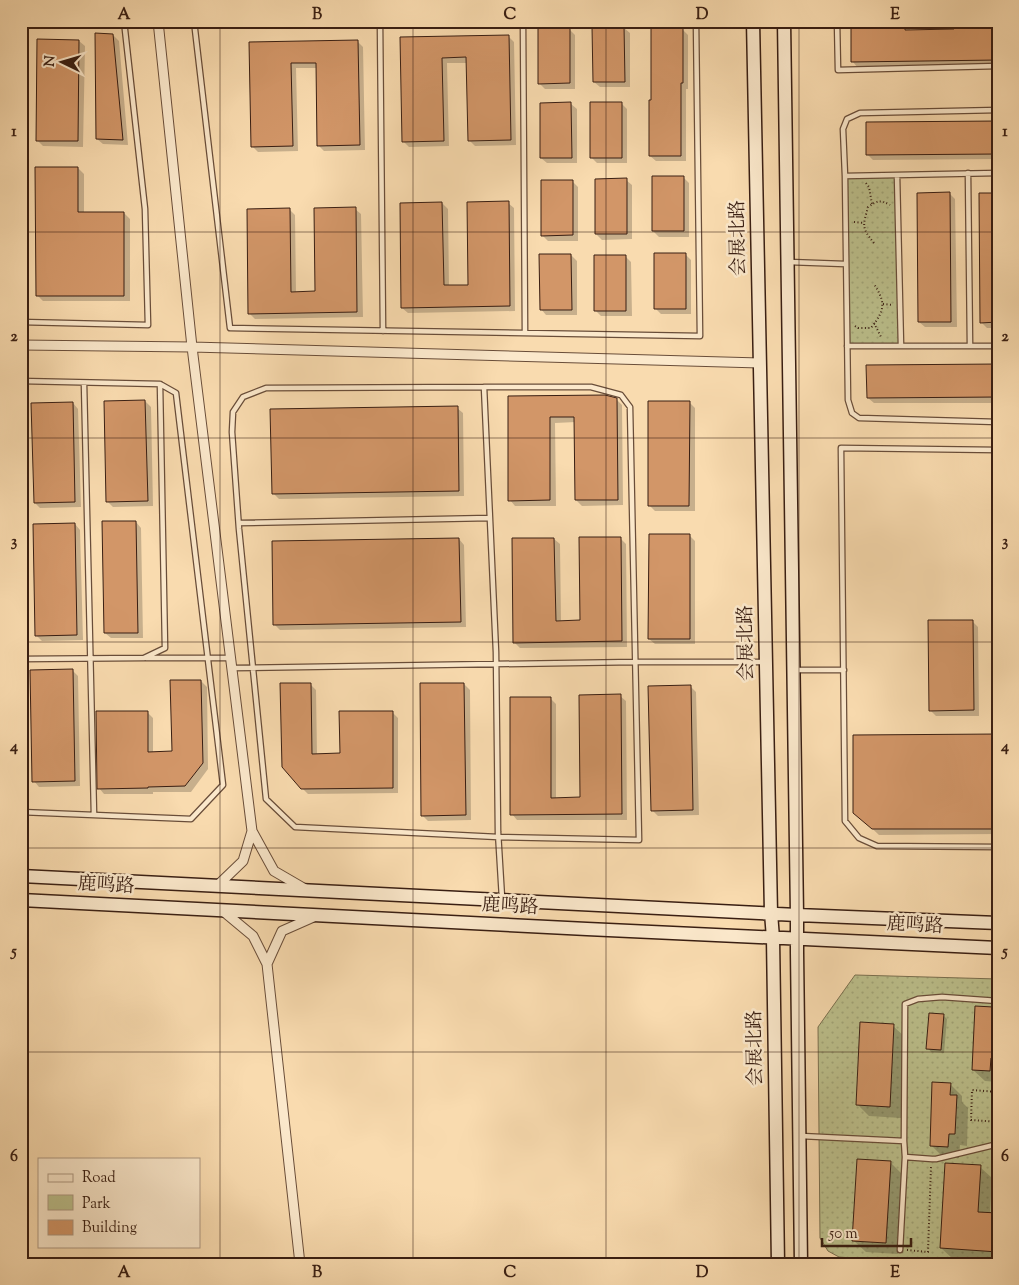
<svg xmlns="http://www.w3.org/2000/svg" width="1019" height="1285" viewBox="0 0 1019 1285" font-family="'Sorts Mill Goudy','Noto Serif SC',serif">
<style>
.green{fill:url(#green-dots);stroke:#7a6f4f}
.shadow{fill:#0003}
.building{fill:#d29668;stroke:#391e12}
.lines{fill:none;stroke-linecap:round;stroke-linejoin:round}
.lane-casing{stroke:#694d39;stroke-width:7}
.street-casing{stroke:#694d39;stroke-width:11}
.secondary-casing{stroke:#391e12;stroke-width:15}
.path{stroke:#391e12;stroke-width:2;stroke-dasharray:1 2.5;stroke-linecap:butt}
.lane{stroke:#fbe8cb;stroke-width:4.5}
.street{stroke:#fbe8cb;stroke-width:9}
.secondary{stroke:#fbe8cb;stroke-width:12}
.grid{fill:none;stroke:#391e12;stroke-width:1;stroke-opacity:0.55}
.labels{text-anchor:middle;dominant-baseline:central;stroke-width:5;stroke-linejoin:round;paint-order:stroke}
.street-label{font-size:19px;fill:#391e12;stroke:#fbe8cb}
.neatline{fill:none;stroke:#391e12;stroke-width:2}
.grid-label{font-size:16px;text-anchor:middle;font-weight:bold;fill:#391e12}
</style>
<defs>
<pattern id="green-dots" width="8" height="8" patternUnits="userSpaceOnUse" patternTransform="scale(1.25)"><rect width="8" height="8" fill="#bcc08c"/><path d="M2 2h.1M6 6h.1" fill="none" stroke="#a2a578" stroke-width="1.8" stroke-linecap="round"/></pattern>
</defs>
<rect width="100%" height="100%" fill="#f9dbaf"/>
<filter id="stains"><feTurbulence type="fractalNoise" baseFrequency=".004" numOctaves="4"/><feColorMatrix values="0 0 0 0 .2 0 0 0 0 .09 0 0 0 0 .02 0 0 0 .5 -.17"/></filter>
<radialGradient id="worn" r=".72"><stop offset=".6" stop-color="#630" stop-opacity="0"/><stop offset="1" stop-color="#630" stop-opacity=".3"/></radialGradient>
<path class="green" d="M897,175l4,171h-54l-2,-170z
M855,975l143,4v285h-66l-93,-7 -11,-6 -8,-13 -2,-211z"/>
<path class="shadow" d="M852,21h58v10h45l43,-10v45l-140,2 -5,-6z
M624,28l6,5v54h-30l-6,-5z
M569,29l6,6v54h-30l-6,-6z
M682,29l6,6v54h-2v72h-30l-6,-5 2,-54z
M113,35l6,6 9,104 -25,-1 -6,-5z
M508,36l6,6 2,103 -41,1 -6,-6 -1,-77h-21l2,83 -40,1 -6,-6 -2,-103z
M79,41l6,5 -2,101 -40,-1 -6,-6z
M357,41l6,6 2,103 -41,1 -6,-6 -1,-77h-21l2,83 -40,1 -6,-6 -2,-103z
M621,103l6,6v54h-30l-6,-6z
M571,104l6,5v54h-30l-6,-5z
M998,122v37l-125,1 -6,-6z
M78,168l6,6v39h40l6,6v82h-87l-6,-6z
M683,177l6,6v54h-30l-6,-6z
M626,180l6,5v54l-30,1 -6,-6z
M572,181l6,6v54h-30l-6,-6z
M950,194l5,5 2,128h-32l-6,-5z
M998,194v134h-11l-6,-6z
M442,203l6,6 1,78 20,-1 39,-83 6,5 1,103 -107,2 -6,-5z
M289,209l6,6 1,78 21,-1 38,-83 6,5 2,103 -108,2 -5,-5z
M685,254l6,6v54h-30l-6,-6z
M571,255l6,6v54h-31l-5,-6z
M626,257l5,5 1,54h-31l-5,-5z
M998,365v38h-124l-6,-5z
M509,397l107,2 6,6 1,100 -41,1 -6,-6v-78l-21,1 1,83h-41l-5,-6z
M145,401l6,6 2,99 -40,1 -6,-6z
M689,402l6,6v103h-40l-6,-6z
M73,403l5,6 3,98 -41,1 -5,-5z
M457,408l6,5 1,83 -185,3 -6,-6z
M136,522l5,6 2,110h-32l-6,-5z
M75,524l5,6 3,110 -41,1 -6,-6z
M690,536l5,5v103h-40l-6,-5z
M620,538l6,6 1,103 -107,1 -5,-5 39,-104 6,5 1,78h20z
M459,539l5,6 2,82 -186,3 -6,-6z
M972,621l6,6 1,89h-43l-6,-6z
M72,670l6,6 2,110 -41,1 -5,-6z
M201,681l6,6 1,82 -17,23h-38v2h-49l-5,-6 48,-76 6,6v35l20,-1z
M310,684l6,6 1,65 24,-1 51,-42 6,6v75l-90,1 -6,-6z
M464,684l6,6 1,130 -43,1 -6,-6z
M690,686l6,6 3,123 -41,1 -6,-6z
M620,696l6,5 1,119h-110l-5,-6 38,-116 6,6v95h25z
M998,735v99l-119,1 -18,-17z
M993,1008l5,5v69l-13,-1 -12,-11z
M943,1015l4,4 -3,34 -13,-1 -3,-4z
M893,1026l12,11 -4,81 -32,-2 -12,-12z
M950,1084l12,12v6l6,6 -1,38 -7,-1 -1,13 -16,-1 -12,-12z
M890,1162l12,12 -4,80 -32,-2 -12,-11z
M980,1167l12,11 -2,36h8v48l-45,-3 -12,-11z"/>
<path class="building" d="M851,21h54v9l49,-1 -1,-8h45v39l-147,2z
M624,26l1,56h-32l-1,-55z
M538,28h32v55l-32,1z
M651,28h32v55h-2v73h-32v-56h2z
M95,33l18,1 10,106 -27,-1z
M509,35l2,105 -43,1 -2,-84 -24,1 2,83 -42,1 -2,-105z
M37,39l42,1 -1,101h-42z
M358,40l2,105 -43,1 -1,-83h-25l2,83 -42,1 -2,-105z
M571,102l1,56h-32v-55z
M590,102h32v56h-32z
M998,121v33l-132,1v-33z
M35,167h43v45h46v84h-88z
M652,176h32v55h-32z
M627,178v56h-32v-55z
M541,180h32v55l-32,1z
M950,192l1,130h-33l-1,-129z
M979,193h19v129l-18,1z
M509,201l1,105 -109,2 -1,-105 42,-1 2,83h24l-1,-83z
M356,207l1,105 -109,2 -1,-105 43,-1 1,84 24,-1 -1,-83z
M654,253h32v56h-32z
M539,254h32l1,56h-32z
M594,255h32v56h-32z
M998,364v33l-131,1 -1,-33z
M605,395l12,3 1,102h-43l-1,-83h-24v83l-42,1v-105z
M145,400l3,101 -42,1 -2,-101z
M648,401h42l-1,105h-41z
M73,402l2,100 -41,1 -3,-100z
M458,406l1,85 -187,3 -2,-85z
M102,521h34l2,112h-34z
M75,523l2,112 -42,1 -2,-112z
M649,534h41v105h-42z
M579,537h42l1,104 -109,2 -1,-105h42l2,83 24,-1z
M459,538l2,84 -188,3 -1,-84z
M928,620h45l1,90 -45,1z
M73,669l2,112 -43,1 -2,-112z
M170,680h31l2,83 -18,23 -37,1v1l-51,1 -1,-78h52v41l24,-1z
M280,683h31l1,71 28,-1 -1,-42h54v77l-92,1 -19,-22z
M420,683h44l2,132 -45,1z
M691,685l2,125 -42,1 -3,-125z
M621,694l1,120 -112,1v-118h41v101l29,-1 -1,-102z
M998,734v95h-126l-19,-16v-78z
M975,1006l18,1v12l5,1v39l-7,-1 -1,13 -18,-1z
M929,1013l15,1 -3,36 -15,-1z
M860,1022l34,2 -4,83 -34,-2z
M932,1082l19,1 -1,12h7l-2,39h-6l-1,13 -18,-1z
M857,1159l34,2 -5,82 -34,-2z
M945,1163l36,2 -3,47 20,1v39l-58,-4z"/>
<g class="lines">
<defs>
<path id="lane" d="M194,21l36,307 470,8 -4,-315
M380,21l3,310
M523,21l2,312
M837,21l1,49 160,-4
M968,173l2,173
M998,173l-153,3 3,224 4,13 7,5 139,4
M897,175l4,171
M845,176l-2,-47 4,-10 13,-6 138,-3
M789,262l56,2
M21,322l127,3 -3,-116 -21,-188
M847,346h151
M21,381l139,3 16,9 47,392 -32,34 -170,-7
M84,383l10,432
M484,387h107l30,8 9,12 9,433 -141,-3 -203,-10 -29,-28 -27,-270 -7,-97 1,-20 10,-15 23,-9z
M484,387l12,265 2,180 4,66
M998,450l-157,-2 4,373 14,17 18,8 121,1
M239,523l251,-5
M146,658h84
M21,659l123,-1 21,-10 -5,-264
M232,668l403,-6h130
M795,670h49
M801,1136l103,5 1,16 27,2h4l58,-14 4,1
M904,1141l1,-137 13,-5 24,-2 56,4
M900,1250l5,-93"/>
<path id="street" d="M158,21l34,326 60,484 22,40 31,18
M21,345l171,2 568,16
M217,886l26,-25 9,-30
M223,911l30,25 14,28 33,300
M267,964l15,-33 34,-15"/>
<path id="secondary" d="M753,21l18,892 2,25 5,326
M784,21l13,894v37l4,312
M21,876l776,39 201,8
M21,900l566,29 411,19"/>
</defs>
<use href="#lane" class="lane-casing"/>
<use href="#street" class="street-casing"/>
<use href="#secondary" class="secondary-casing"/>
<path class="path" d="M866,183l3,4 3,17
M854,222l10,1
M874,243c-13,-16 -11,-17 -6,-36 9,-6 12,-8 22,-2
M883,304l10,1
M874,323l7,14
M855,326l3,2h13c14,-18 15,-25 3,-44
M998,1092l-26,-2 -1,30 27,2
M907,1250l21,2 3,-85"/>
<use href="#lane" class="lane"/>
<use href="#street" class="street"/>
<use href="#secondary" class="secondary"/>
</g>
<path class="grid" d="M220,21v1243M413,21v1243M606,21v1243M799,21v1243M21,232h977M21,438h977M21,642h977M21,848h977M21,1052h977"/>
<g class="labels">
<g class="street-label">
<text transform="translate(739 238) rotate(-91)">会展北路</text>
<text transform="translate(747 643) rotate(-91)">会展北路</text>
<text transform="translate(106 886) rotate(3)">鹿鸣路</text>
<text transform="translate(510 907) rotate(3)">鹿鸣路</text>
<text transform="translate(915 926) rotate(3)">鹿鸣路</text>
<text transform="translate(756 1048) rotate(-91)">会展北路</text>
</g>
</g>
<rect width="1019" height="1285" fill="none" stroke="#f9dbaf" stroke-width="55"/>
<rect x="38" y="1158" width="162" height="90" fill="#fbe8cb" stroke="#ad9781"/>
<rect x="48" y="1174" width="25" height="8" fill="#fbe8cb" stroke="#ad9781"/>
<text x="82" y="1182" font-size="15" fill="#391e12">Road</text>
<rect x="48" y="1195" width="25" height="15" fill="#bcc08c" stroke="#ad9781"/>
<text x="82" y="1208" font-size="15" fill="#391e12">Park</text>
<rect x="48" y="1220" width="25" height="15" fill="#d29668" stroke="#ad9781"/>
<text x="82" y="1232" font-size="15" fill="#391e12">Building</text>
<g transform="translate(62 62) rotate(275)" stroke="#fbe8cb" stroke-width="4" paint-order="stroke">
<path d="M0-4L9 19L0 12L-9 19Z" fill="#391e12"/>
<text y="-8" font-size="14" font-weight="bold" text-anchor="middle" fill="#391e12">N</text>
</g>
<path d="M822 1238v8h89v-8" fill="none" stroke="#391e12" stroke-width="2.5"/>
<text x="829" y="1238" font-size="15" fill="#391e12" stroke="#fbe8cb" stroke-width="4" paint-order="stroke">50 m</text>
<rect x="28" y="28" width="964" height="1230" class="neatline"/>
<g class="grid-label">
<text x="124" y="19">A</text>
<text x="317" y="19">B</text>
<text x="510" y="19">C</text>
<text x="702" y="19">D</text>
<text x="895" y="19">E</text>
<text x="14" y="136">1</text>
<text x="1005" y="136">1</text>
<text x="14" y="341">2</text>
<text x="1005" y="341">2</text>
<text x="14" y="546">3</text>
<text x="1005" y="546">3</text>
<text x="14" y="751">4</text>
<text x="1005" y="751">4</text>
<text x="14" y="956">5</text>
<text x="1005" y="956">5</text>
<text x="14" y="1161">6</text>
<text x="1005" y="1161">6</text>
<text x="124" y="1277">A</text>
<text x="317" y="1277">B</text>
<text x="510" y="1277">C</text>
<text x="702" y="1277">D</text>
<text x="895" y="1277">E</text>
</g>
<rect width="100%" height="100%" filter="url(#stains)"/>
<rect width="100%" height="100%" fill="url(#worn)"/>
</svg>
